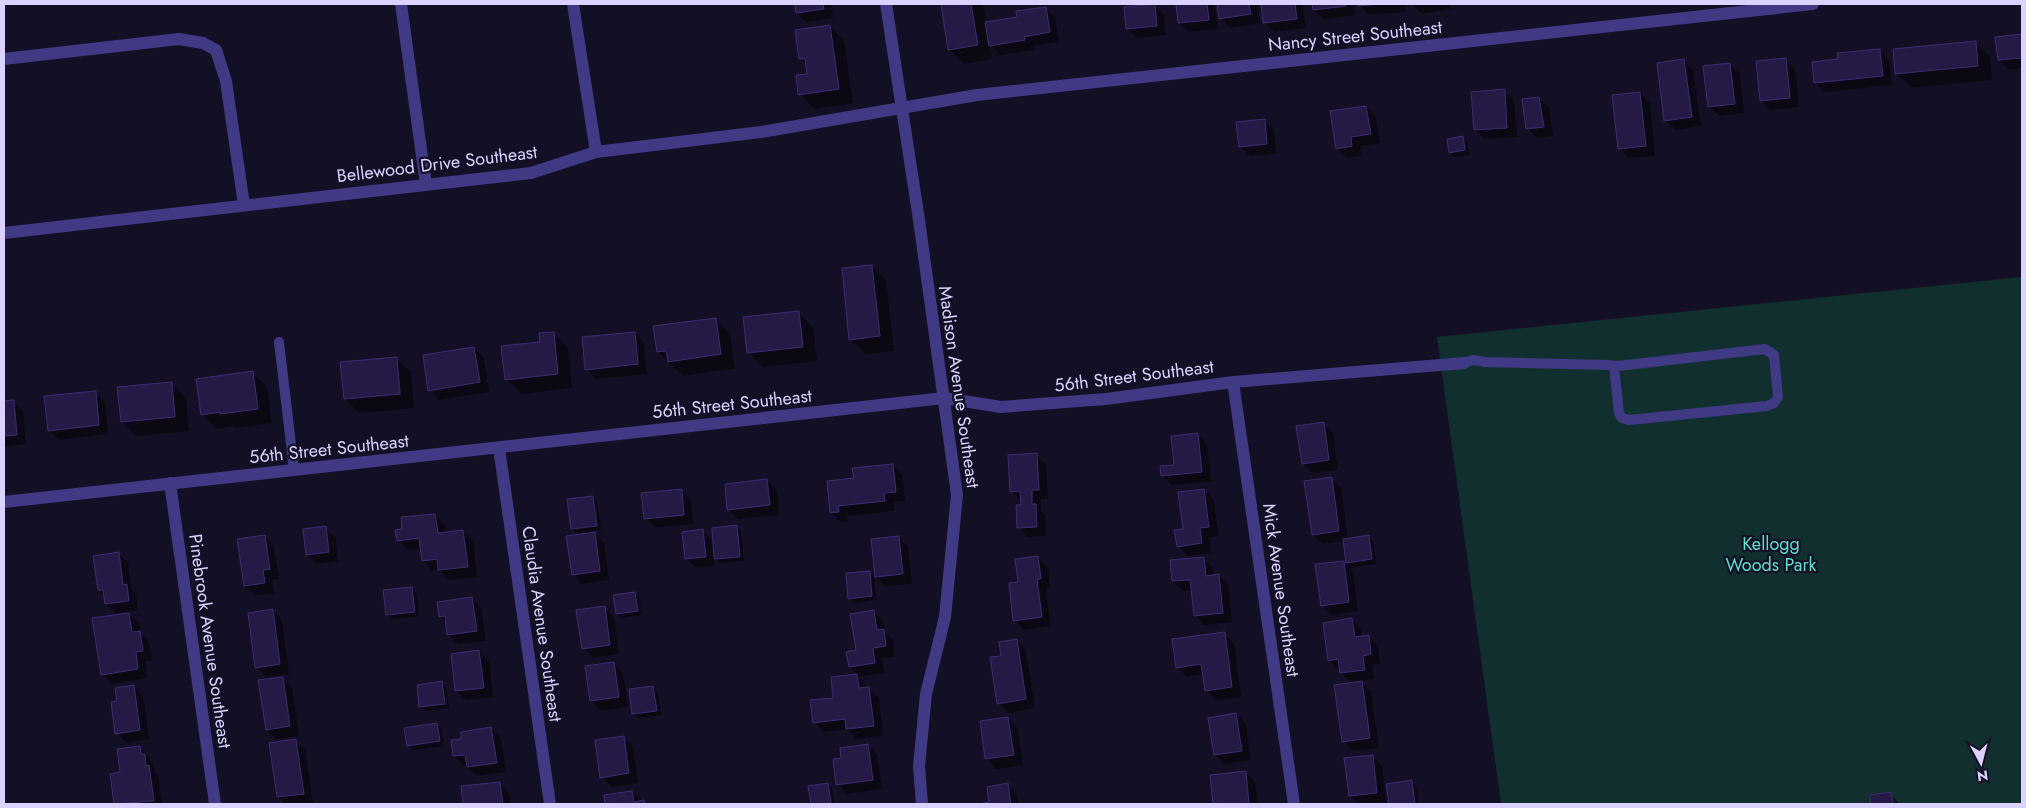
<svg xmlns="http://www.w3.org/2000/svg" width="2026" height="808" viewBox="0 0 2026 808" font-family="Jost,sans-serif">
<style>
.green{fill:#122f2f}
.shadow{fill:#0007}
.building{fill:#251a46;stroke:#3e2c72}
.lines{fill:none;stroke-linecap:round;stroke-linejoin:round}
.service{stroke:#403984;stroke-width:10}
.minor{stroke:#403984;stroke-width:12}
.tertiary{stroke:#403984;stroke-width:12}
.labels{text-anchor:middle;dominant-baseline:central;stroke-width:4.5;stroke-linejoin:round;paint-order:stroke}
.street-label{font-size:18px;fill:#dad3ff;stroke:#130f25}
.park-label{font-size:18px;fill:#5de0c6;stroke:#130f25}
</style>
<rect width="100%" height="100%" fill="#130f25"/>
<path class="green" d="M2022,277v527h-521l-64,-467z"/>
<path class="shadow" d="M796,4h35l2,14 -26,4 -10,-9z
M942,4h41l3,19 33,-5 26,-10 10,10 4,24 -26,4 1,4 -34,5 -11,-11 3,15 -28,5 -15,-15z
M1177,4h38l3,25 -29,3 -10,-10z
M1218,4h39l3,19 -30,5 -10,-10z
M1262,4h41l3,24 -32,4 -10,-10z
M1313,4h41l1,11 -32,4 -9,-9z
M1359,4h46v8l-36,3z
M1412,4h38l1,5 -29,5z
M1154,5l10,10 2,20 -29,3 -10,-10z
M830,27l14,14 9,62 -39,6 -14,-15 8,-19 -1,-10 -6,-6z
M2022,36v32l-13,2 -10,-10 -3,-21z
M1975,42l15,15 2,23 -81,8 -14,-14z
M1880,50l9,10 3,25 -67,7 -10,-9 24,-23z
M1684,60l9,10 8,56 -26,4 -9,-10z
M1786,60l9,9 4,38 -29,3 -9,-10z
M1730,65l10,9 4,39 -25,3 -10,-10z
M1504,91l10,9 3,37 -32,2 -10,-9z
M1640,93l10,10 5,53 -27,2 -9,-10z
M1539,98l10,10 4,28 -16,2 -9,-9z
M1366,107l10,10 4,26 -20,3 1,10 -14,2 -10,-10z
M1264,121l10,9 2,23 -26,3 -10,-10z
M1462,138l5,4 2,13 -14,2 -5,-5z
M872,266l14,14 8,71 -29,3 -15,-15z
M798,313l15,14 4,34 -54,6 -14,-15z
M715,319l15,15 5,34 -52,8 -25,-24z
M553,333l15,15 4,40 -51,6 -15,-15z
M635,333l9,10 3,31 -51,5 -10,-10z
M474,348l10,10 5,34 -50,8 -9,-10z
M396,358l15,14 3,36 -55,5 -14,-14z
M252,373l15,14 5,36 -36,5 -2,-2 -17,3 -15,-15z
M171,383l15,15 3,33 -52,5 -15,-14z
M95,392l10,10 3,32 -49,6 -10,-10z
M14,401l9,10 3,33 -22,3v-45z
M1323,424l10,9 5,37 -25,3 -10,-9z
M1198,435l9,9 4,37 -39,4 -10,-10 13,-9z
M1036,455l10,9 2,35h-7v12l4,4 1,21 -18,1 -9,-10 3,-25 -11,-11z
M892,465l10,10 3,26 -12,1 1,9 -47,5 1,6h-7l-10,-9 24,-34z
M1331,478l10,10 7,52 20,-3 5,4 3,23 -27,4 4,4 5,39 -26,4 -10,-10 21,-43 5,5 -4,-26 -22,3 -9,-9z
M767,481l10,9 2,25 -41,4 -10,-10z
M681,490l10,10 2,24 -38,4 -10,-10z
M1204,490l10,10 4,36 -9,1 2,16 -23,3 -10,-10z
M593,497l4,5 4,28 -9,1 12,12 5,37 -27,4 -9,-10 6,-39 -7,-6z
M435,515l10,10 1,8 17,-1 10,9 4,36 -28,3 -10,-11 -7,1 -9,-10 -2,-11 -13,1 -10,-10 5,-10z
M737,526l4,5 3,30 -24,2 -6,-6 1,9 -19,2 -10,-9 16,-29 12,12z
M325,528l10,9 3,24 -21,3 -10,-10z
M264,536l10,10 5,32 -7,2 2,13 -19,2 -10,-9z
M899,537l9,10 4,37 -26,2 -10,-9z
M118,554l10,9 4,28 4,4 2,15 -22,3 -10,-9 -1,-8 -6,-6z
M1038,557l10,10 2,21 -4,1 5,37 -27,4 -9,-10 4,-37z
M1203,558l10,10 1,8h5l10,9 3,37 -28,3 -9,-10 -3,-25 -9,1 -10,-10z
M870,572l4,5 2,23 -22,3 -5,-5z
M411,588l5,4 3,24 -27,3 -5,-4z
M635,593l4,5 3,17 -20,3 -5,-4z
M471,598l10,10 5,33 -28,3 -10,-9 -1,-12 -7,-7z
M604,608l10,9 5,37 -26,4 -10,-10z
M273,611l9,9 7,54 -23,3 -9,-10z
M874,612l9,9 2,11 8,8 2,16 -13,2 2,15 -26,4 8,8 1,4 12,9 4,37 -26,4 -10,-10 -23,3 -10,-10 21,-23 -3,-21 26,-3 -8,-8z
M129,614l10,10 1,9 9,9 3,19h-7l2,17 -35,6 -10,-10z
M1352,620l9,9 1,8 6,-1 10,10 2,18 -8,1 2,14 -14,2 11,11 8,56 -26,3 -10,-10 10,-57 -12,-11v-3l-12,-10z
M1224,634l10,9 7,54 -25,3 -10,-10 -2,-16 -17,3 -9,-10z
M1016,640l10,10 9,58 -27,5 -10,-10 4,-46z
M479,651l10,10 4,36 -27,3 -10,-9z
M613,663l10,10 5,34 -27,4 -10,-10 -5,-34z
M282,678l10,10 7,48 -23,3 -9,-10z
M442,683l4,4 3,21 -24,3 -5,-5z
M134,687l9,9 6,43 -23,4 -9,-10 1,-31z
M653,687l5,5 3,23 -23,3 -4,-5z
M1236,714l10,10 5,36 -26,4 -10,-9z
M1008,718l9,10 6,37 -27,4 -9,-10 -6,-37z
M437,724l4,5 3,17 -31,4 -5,-4 -2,-17z
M491,728l10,10 5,34 -29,4 -10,-11 -3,1 -10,-10 9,-16z
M624,737l9,10 5,36 -27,4 -9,-10z
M295,741l10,9 8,53 -27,1 -8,-7 -8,-53z
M867,745l10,10 5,34 -35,5 -9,-10z
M140,747l14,18 1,8 3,3 4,28h-47l-4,-29 11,-2z
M1372,756l10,10 4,36 -27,2 -9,-8z
M1245,772l10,10 2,22h-43l-3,-28z
M1411,782l5,4 3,18h-29l-2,-19z
M500,783l9,10 2,11h-46l-2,-17z
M828,784l4,5 3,15h-23l-3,-17z
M1008,785l9,9 2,10h-36l7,-1z
M632,792l14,12h-40l-1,-8z
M1890,793l10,11h-28l-1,-8z"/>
<path class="building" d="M795,4h28l1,5 -28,4z
M941,4h30l7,41 -30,5z
M1155,4l2,22 -31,3 -2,-22z
M1176,4h31l2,16 -31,3z
M1217,4h32l2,10 -32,5z
M1261,4h34l2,15 -34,4z
M1312,4h34v2l-33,4z
M1358,4h23l-23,2z
M1046,7l4,25 -26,5 1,3 -36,6 -4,-24 32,-5 -1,-6z
M830,25l9,64 -41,6 -2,-20 11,-1 -2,-15h-6l-4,-29z
M2022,34v24l-24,2 -3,-23z
M1976,41l2,25 -83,8 -2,-25z
M1880,49l3,27 -69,7 -2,-21 26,-3 -1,-6z
M1786,58l4,40 -30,3 -4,-40z
M1684,59l8,58 -28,4 -7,-58z
M1730,63l5,41 -27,3 -5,-41z
M1505,89l2,39 -33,2 -3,-38z
M1640,92l6,54 -28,3 -6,-54z
M1539,97l5,30 -18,2 -4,-30z
M1366,106l5,28 -20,3 1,9 -16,3 -6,-38z
M1265,119l2,25 -28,3 -3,-25z
M1463,136l2,14 -16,3 -2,-14z
M872,265l8,71 -31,4 -7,-72z
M799,311l4,36 -56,6 -4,-36z
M716,318l5,36 -53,8 -2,-11 -9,1 -4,-26z
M554,332l4,42 -53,6 -4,-34 39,-4 -1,-9z
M635,332l3,32 -53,6 -3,-33z
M474,347l6,35 -52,9 -5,-36z
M397,357l3,37 -56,5 -4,-37z
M253,371l5,38 -38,5v-2l-19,3 -5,-36z
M172,382l3,35 -54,5 -4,-35z
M96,391l3,34 -51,6 -4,-35z
M14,400l3,35 -13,1v-35z
M1324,422l5,38 -27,4 -6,-38z
M1198,433l4,39 -41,4 -1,-10 14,-1 -3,-29z
M1037,453l2,37h-7v14h4l1,23 -20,1 -1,-23h5l-1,-14 -10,1 -2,-37z
M893,464l3,28 -12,1 1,8 -47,5 1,6 -9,1 -3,-32 27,-3 -2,-10z
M1332,477l7,54 -27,4 -8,-54z
M767,479l3,26 -43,5 -2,-26z
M682,489l2,26 -40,4 -3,-26z
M1204,489l5,38 -9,1 2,15 -25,4 -3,-17 9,-1 -5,-37z
M593,496l4,30 -26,3 -4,-30z
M435,514l3,19 25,-3 5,37 -30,3 -1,-11 -15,2 -3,-23 -22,3 -2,-11 7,-1 -1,-12z
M737,525l3,32 -26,2 -2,-31z
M326,526l3,26 -23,3 -3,-26z
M703,529l3,28 -21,2 -3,-27z
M595,532l5,39 -28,4 -6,-39z
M265,535l5,34 -7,1 2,13 -21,3 -7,-47z
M1369,535l3,24 -26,4 -3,-24z
M899,536l4,38 -28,3 -4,-38z
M119,552l4,33 4,-1 2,17 -24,3 -2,-14h-5l-5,-34z
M1038,556l3,23h-4l5,38 -29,4 -4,-38 9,-1 -3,-23z
M1204,557l2,19 13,-2 4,39 -29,3 -4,-36 -18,1 -2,-21z
M1344,561l5,41 -28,4 -6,-42z
M870,571l2,25 -24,3 -2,-26z
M412,587l3,25 -29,3 -3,-25z
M635,592l3,19 -22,3 -3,-19z
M472,597l5,34 -30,4 -2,-19 -6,1 -2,-15z
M605,606l5,39 -28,4 -6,-39z
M273,609l7,55 -25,4 -7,-55z
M874,610l3,20 7,-1 2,17 -13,2 2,15 -26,4 -3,-15 10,-2 -6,-36z
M129,613l3,19 8,-1 3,20 -7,1 2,17 -37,6 -9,-57z
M1352,618l3,19 14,-2 2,19 -8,2 2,14 -25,3 -2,-14 -10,2 -5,-38z
M1225,632l7,55 -27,4 -4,-27 -25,4 -4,-29z
M1017,639l9,60 -29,5 -7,-47 11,-1 -2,-14z
M479,650l5,38 -29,3 -4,-37z
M614,662l5,35 -29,4 -5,-35z
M857,674l2,14 10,-1 5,39 -28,3 -1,-10 -32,4 -3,-23 23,-2 -2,-21z
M283,677l7,49 -24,4 -8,-50z
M442,681l3,23 -26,3 -2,-22z
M1362,681l8,57 -28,4 -8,-57z
M134,685l6,45 -25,4 -4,-32 6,-1 -2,-13z
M653,686l4,25 -25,3 -3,-25z
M1236,713l6,38 -28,4 -6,-37z
M1008,717l6,38 -29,4 -5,-38z
M437,723l3,18 -33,5 -3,-18z
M491,727l6,36 -30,4 -2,-12 -12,1 -2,-16 10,-1v-7z
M624,736l5,37 -29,5 -5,-38z
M296,739l8,55 -27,3 -8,-54z
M868,744l5,36 -37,5 -3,-26 8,-1 -1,-10z
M140,746l1,8h4l1,12 3,-1 5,36 -40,3 -4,-30 10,-2 -3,-23z
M1373,755l4,38 -28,3 -5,-38z
M1246,771l3,33h-36l-3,-29z
M1412,780l3,24h-26l-3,-20z
M500,782l3,22h-40l-2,-18z
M828,783l3,20 -20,1 -3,-18z
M1008,783l3,21h-32l10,-2 -2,-15z
M632,791l2,11 10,-2 1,4h-40l-1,-9z
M1891,792l2,12h-23v-9z"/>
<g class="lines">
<path class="service" d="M279,342l15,128
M1464,363l9,-3 12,2 123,3 10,1 147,-17 9,6 4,42 -4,6 -7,3 -138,14 -7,-2 -3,-5 -5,-47"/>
<path class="minor" d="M401,4l25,181
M573,4l23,148
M4,59l175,-20 24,4 13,7 10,31 18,124
M4,233l527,-60 65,-21 165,-20 216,-37 836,-91
M1233,382l61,422
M499,448l51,356
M170,483l45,321
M4,502l940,-104 57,9 105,-8 127,-17 231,-19"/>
<path class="tertiary" d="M886,4l33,216 38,275 -12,122 -19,77 -7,72 3,38"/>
</g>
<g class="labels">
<g class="street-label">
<text transform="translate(1355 36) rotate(-6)">Nancy Street Southeast</text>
<text transform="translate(437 164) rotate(-7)">Bellewood Drive Southeast</text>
<text transform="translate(1134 376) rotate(-7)">56th Street Southeast</text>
<text transform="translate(959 387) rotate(82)">Madison Avenue Southeast</text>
<text transform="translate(732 404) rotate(-6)">56th Street Southeast</text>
<text transform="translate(329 449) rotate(-6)">56th Street Southeast</text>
<text transform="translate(1281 590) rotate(82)">Mick Avenue Southeast</text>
<text transform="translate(542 624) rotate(82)">Claudia Avenue Southeast</text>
<text transform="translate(210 641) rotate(82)">Pinebrook Avenue Southeast</text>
</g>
<g class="park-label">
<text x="1771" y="544">Kellogg<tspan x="1771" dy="21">Woods Park</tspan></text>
</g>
</g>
<rect width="2026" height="808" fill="none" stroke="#dad3ff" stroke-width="10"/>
<g transform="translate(1981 763) rotate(173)" stroke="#130f25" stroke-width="4" paint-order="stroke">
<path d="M0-4L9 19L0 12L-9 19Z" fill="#dad3ff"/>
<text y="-8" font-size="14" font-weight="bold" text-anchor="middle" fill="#dad3ff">N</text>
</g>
</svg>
